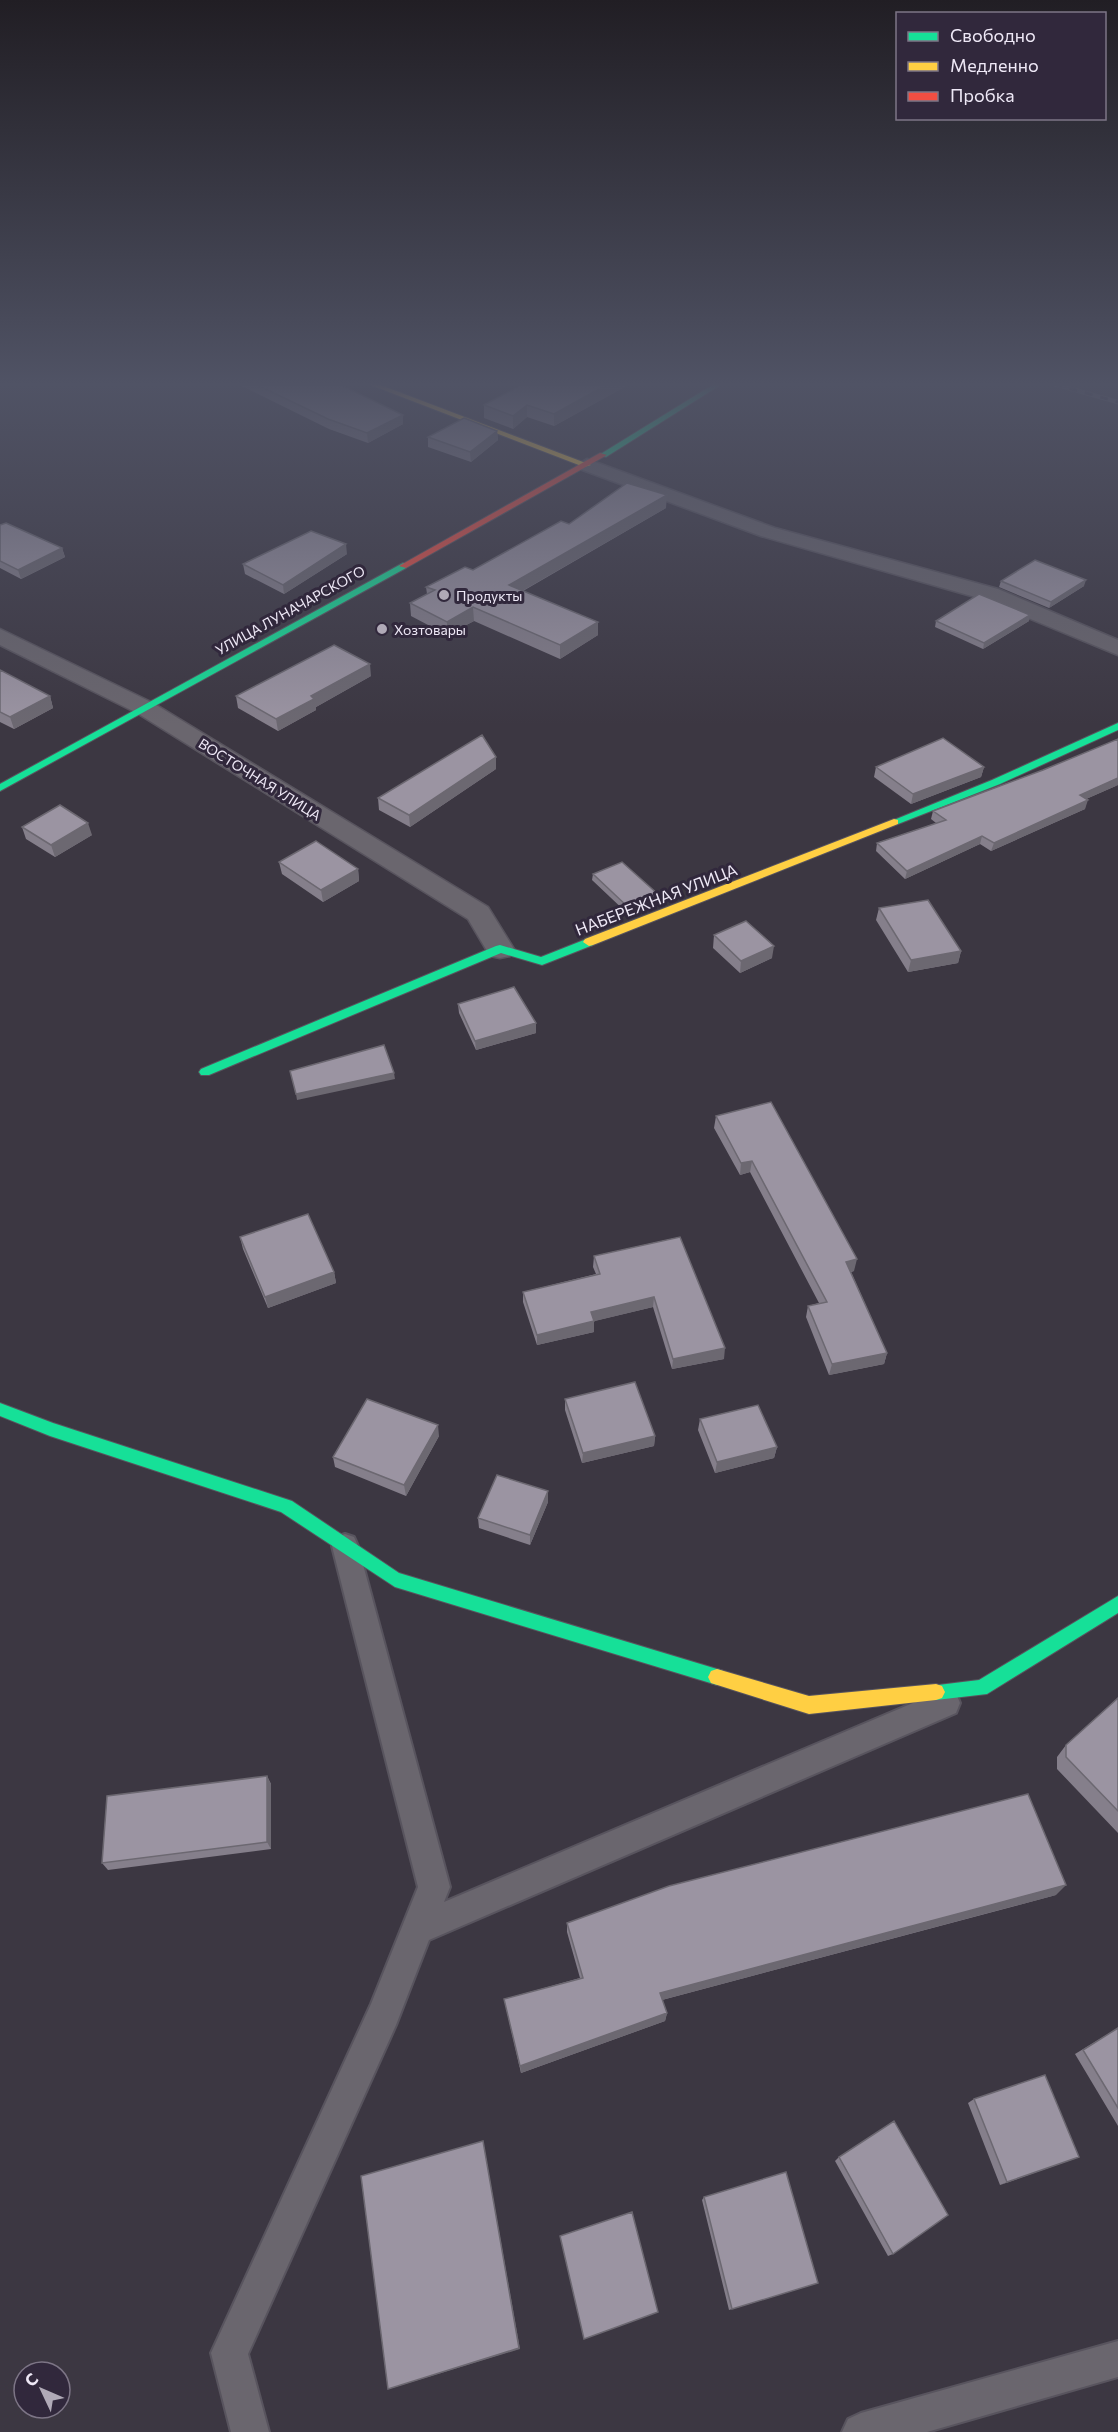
<svg xmlns="http://www.w3.org/2000/svg" width="1118" height="2432" viewBox="0 0 1118 2432" font-family="Commissioner,sans-serif">
<style>
.lines{fill:none;stroke-linecap:round;stroke-linejoin:round}
.lane-casing{stroke:#58545e;stroke-width:4}
.street-casing{stroke:#58545e;stroke-width:3}
.fast-casing{stroke:#58545e;stroke-width:2}
.slow-casing{stroke:#58545e;stroke-width:2}
.jam-casing{stroke:#58545e;stroke-width:2}
.lane{fill:#6a666e;fill-rule:evenodd}
.street{fill:#6a666e;fill-rule:evenodd}
.fast{fill:#16e098;fill-rule:evenodd}
.slow{fill:#ffcf43;fill-rule:evenodd}
.jam{fill:#f24e42;fill-rule:evenodd}
.rail-casing{stroke:#736f78;stroke-width:4.5}
.rail{stroke:#31283c;stroke-width:3;stroke-dasharray:8;stroke-linecap:butt}
.wall{fill:#857f8b}
.shaded-wall{fill:#6c6871}
.building{fill:#9b94a2;stroke:#6c6871;stroke-width:1.5}
.poi-dot{fill:#b0aab7;stroke:#31283c;stroke-width:2}
.labels{text-anchor:middle;dominant-baseline:central;stroke-width:6;stroke-linejoin:round;paint-order:stroke}
.far-poi-label{font-size:14px;fill:#eee8f6;stroke:#31283c;text-anchor:start}
.far-street-label{font-size:14px;fill:#eee8f6;stroke:#31283c}
.street-label{font-size:16px;fill:#eee8f6;stroke:#31283c}
</style>
<rect width="100%" height="100%" fill="#3c3742"/>
<g class="lines">
<defs>
<path id="lane" d="M345,1534l9,3 4,9 92,341 -6,15 502,-213 10,4 4,10 -4,10 -527,227 -33,85 -148,329 21,78h-38l-20,-79 160,-349 47,-117 -86,-341 4,-9z
M1118,2341v36l-191,55h-85l6,-13 13,-6z"/>
<path id="street" d="M587,459l188,69 223,61 120,51v15l-136,-56 -221,-63 -181,-67 -3,-4z
M0,629l153,74 335,204 26,42 -4,7 -10,2 -10,-2 -22,-37 -331,-206 -137,-68z"/>
<path id="fast" d="M714,384h8l-116,73 -7,-2z
M403,563l3,1v4l-406,223v-7z
M1118,723v7l-118,54 -102,40h-8l-1,-2 103,-42z
M589,938l4,1v6l-51,20 -41,-12 -292,122h-8l-2,-3 2,-3 295,-123 4,-1 41,12z
M0,1403l53,20 239,78 107,72 318,96 6,2 3,6 -3,6 -6,2 -322,-98 -114,-75 -231,-76 -50,-20z
M1118,1596v17l-131,81 -51,6 -6,-2 -3,-6 3,-6 49,-6z"/>
<path id="slow" d="M368,384h10l213,81 -7,2z
M894,819l4,1v4l-305,121 -4,1 -6,-4 2,-3z
M717,1669l92,27 127,-12 6,2 3,6 -3,6 -6,2 -127,14 -98,-31 -3,-6 3,-6z"/>
<path id="jam" d="M600,453l7,2 -201,113 -7,-2z"/>
</defs>
<use href="#lane" class="lane-casing"/>
<use href="#street" class="street-casing"/>
<use href="#fast" class="fast-casing"/>
<use href="#slow" class="slow-casing"/>
<use href="#jam" class="jam-casing"/>
<use href="#lane" class="lane"/>
<use href="#street" class="street"/>
<use href="#fast" class="fast"/>
<use href="#slow" class="slow"/>
<use href="#jam" class="jam"/>
<defs>
<path id="rail" d="M1054,384l64,18"/>
</defs>
<use href="#rail" class="rail-casing"/>
<use href="#rail" class="rail"/>
</g>
<path class="wall" d="M238,384h101l64,40 -35,19 -39,-14z
M523,384h107l-76,42 -27,-9 -14,12 -29,-11v-13z
M497,431l1,9 -27,22 -43,-15v-10z
M666,508l-143,83 75,44 -38,24 -86,-38 -27,14 -36,-19 -1,-13 17,-9 -1,-7 47,-17 96,-46z
M0,525l62,23 3,9 -44,22 -21,-11z
M347,554l-63,40 -39,-20 -2,-10z
M1001,581l83,5 -35,22 -50,-21z
M936,621h93l-46,28 -48,-22z
M0,670l50,26 3,12 -39,21 -14,-7z
M371,676l-55,31v3l-38,21 -40,-23 -2,-12z
M876,767h108l-3,10 -70,27 -37,-27z
M496,769l-86,58 -31,-17 -1,-12z
M1118,785l-32,14 -1,10 -94,42 -11,-7 -75,35 -29,-28 1,-8 59,-20 -5,-4 2,-8z
M22,827l70,8 -37,22 -29,-18z
M279,862l79,7 1,12 -36,21 -41,-28z
M593,874l66,28 -31,12 -36,-34z
M879,908l82,43 -3,12 -50,9 -32,-52z
M714,935l58,23 -32,15 -27,-25z
M458,1004l78,19v10l-60,17 -17,-37z
M716,1116l138,155 -3,1 36,81 -3,11 -55,11 -23,-58 2,-11 11,-3 -69,-131 -10,3 -26,-47z
M240,1237l94,35 2,11 -68,25 -25,-59z
M680,1237l44,122 -52,10 -19,-62 -59,14v11l-57,13 -14,-43v-10l73,-18 -3,-7 1,-11z
M565,1399l90,37 -1,10 -72,17 -17,-53z
M700,1419l77,28 -3,11 -59,15 -17,-43z
M439,1436l-33,60 -71,-29 -2,-10z
M548,1502l-18,43 -51,-17 -1,-10z
M1118,1698v135l-61,-64v-12l9,-12z
M267,1776l4,8v65l-163,21 -6,-7z
M1056,1895l-394,105 5,13 -2,8 -144,52 -17,-74 76,-21 -13,-46v-9z
M1118,2028v98l-43,-72z
M974,2099l97,61 -71,25 -32,-82z
M839,2157l54,97 -5,2 -53,-95z
M704,2197l114,86 -89,27 -27,-110z"/>
<path class="shaded-wall" d="M608,384h22l-76,42v-12z
M527,405v12l-14,12v-13z
M403,415v9l-35,19 -1,-10z
M497,431l1,9 -27,22 -1,-10z
M667,495l-1,13 -156,90 -1,-13z
M346,544l1,10 -63,40 -1,-9z
M62,548l3,9 -44,22 -3,-9z
M1086,580l-2,6 -35,22 2,-6z
M473,607l1,14 -27,14v-13z
M1030,615l-1,6 -46,28 1,-6z
M598,622v13l-38,24v-14z
M370,664l1,12 -55,31v3l-38,21 -2,-12 35,-23z
M50,696l3,12 -39,21 -4,-12z
M496,757v12l-86,58 -1,-12z
M984,767l-3,10 -70,27 2,-10z
M1118,778v7l-41,18 3,-8z
M1088,800l-3,9 -94,42 3,-8z
M88,823l4,12 -37,22 -4,-12z
M982,836l-2,8 -75,35 2,-8z
M358,869l1,12 -36,21 -2,-12z
M660,896l-1,6 -31,12 1,-6z
M774,946l-2,12 -32,15 1,-12z
M961,951l-3,12 -50,9 3,-12z
M536,1023v10l-60,17 -1,-9z
M394,1073l1,6 -98,21 -1,-6z
M752,1161l-2,11 -10,3 1,-12z
M857,1259l-3,12 -10,2 2,-11z
M334,1272l2,11 -68,25 -3,-11z
M654,1297l-1,10 -62,15v-10z
M594,1321v11l-57,13v-10z
M725,1348l-1,11 -52,10 1,-10z
M887,1353l-3,11 -55,11 3,-11z
M438,1425l1,11 -33,60 -2,-11z
M655,1436l-1,10 -72,17 1,-10z
M777,1447l-3,11 -59,15 2,-11z
M548,1491v11l-18,43v-10z
M267,1776l4,8v65l-4,-7z
M1066,1885l-10,10 -398,106 2,-8z
M667,2013l-2,8 -144,52 -1,-7z
M483,2141l37,208 -128,39 -4,1z
M1079,2157l-8,3 -71,25 7,-3z"/>
<path class="building" d="M255,384h84l64,31 -36,18 -39,-14z
M523,384h85l-54,30 -27,-9 -14,11 -29,-11z
M464,418l33,13 -27,21 -42,-15z
M627,483l40,12 -158,90 89,37 -38,23 -87,-38 -26,15 -37,-19 25,-13 -9,-3 39,-20 8,3 88,-49 8,3z
M6,523l56,25 -44,22 -18,-9v-36z
M311,531l35,13 -63,41 -40,-21z
M1035,560l51,20 -35,22 -50,-21z
M979,594l51,21 -46,28 -48,-22z
M334,645l36,19 -59,32 3,3 -38,20 -40,-23z
M0,670l50,26 -40,21 -10,-5z
M482,735l14,22 -87,58 -31,-17z
M943,738l41,29 -71,27 -37,-27z
M1118,739v39l-38,17 8,5 -94,43 -12,-7 -75,35 -30,-28 69,-23 -13,-9 110,-41z
M60,805l28,18 -37,22 -29,-18z
M316,841l42,28 -37,21 -42,-28z
M622,862l38,34 -31,12 -36,-34z
M928,900l33,51 -50,9 -32,-52z
M746,921l28,25 -33,15 -27,-26z
M514,987l22,36 -61,18 -17,-37z
M384,1045l10,28 -98,21 -6,-23z
M771,1102l86,157 -11,3 41,91 -55,11 -24,-58 19,-4 -75,-141 -11,2 -25,-47z
M308,1214l26,58 -69,25 -25,-60z
M680,1237l45,111 -52,11 -19,-62 -63,15 3,9 -57,14 -14,-43 77,-18 -6,-18z
M635,1382l20,54 -72,17 -18,-54z
M367,1399l71,26 -34,60 -71,-28z
M758,1405l19,42 -60,15 -17,-43z
M497,1475l51,16 -18,44 -52,-17z
M1118,1698v113l-52,-54v-12z
M267,1776v66l-165,21 5,-67z
M1028,1794l38,91 -406,108 7,20 -147,53 -16,-67 79,-21 -16,-55 102,-37z
M1118,2028v80l-35,-58z
M1045,2075l34,82 -72,25 -33,-83z
M894,2121l54,94 -55,39 -54,-97z
M483,2141l36,207 -131,41 -27,-213z
M786,2172l32,111 -86,26 -28,-112z
M632,2212l26,100 -74,27 -24,-103z"/>
<linearGradient id="sky" x2="0" y2="1"><stop stop-color="#211e24"/><stop offset="0.53" stop-color="#505365"/><stop offset="1" stop-color="#505365" stop-opacity="0"/></linearGradient>
<rect width="1118" height="725" fill="url(#sky)"/>
<g class="poi-dot">
<circle cx="444" cy="595" r="6"/>
<circle cx="382" cy="629" r="6"/>
</g>
<g class="labels">
<g class="far-poi-label">
<text x="456" y="595">Продукты</text>
<text x="394" y="629">Хозтовары</text>
</g>
<g class="far-street-label">
<text transform="translate(290 610) rotate(-29)">УЛИЦА ЛУНАЧАРСКОГО</text>
<text transform="translate(260 779) rotate(32)">ВОСТОЧНАЯ УЛИЦА</text>
</g>
<g class="street-label">
<text transform="translate(656 899) rotate(-21)">НАБЕРЕЖНАЯ УЛИЦА</text>
</g>
</g>
<rect x="896" y="12" width="210" height="108" fill="#31283c" stroke="#7d7586" stroke-width="1.5"/>
<rect x="908" y="32" width="30" height="9" fill="#16e098" stroke="#7d7586" stroke-width="1.5"/>
<text x="950" y="42" font-size="18" fill="#eee8f6">Свободно</text>
<rect x="908" y="62" width="30" height="9" fill="#ffcf43" stroke="#7d7586" stroke-width="1.5"/>
<text x="950" y="72" font-size="18" fill="#eee8f6">Медленно</text>
<rect x="908" y="92" width="30" height="9" fill="#f24e42" stroke="#7d7586" stroke-width="1.5"/>
<text x="950" y="102" font-size="18" fill="#eee8f6">Пробка</text>
<g transform="translate(42 2390) rotate(314)"><circle r="28" fill="#31283c" stroke="#7d7586" stroke-width="1.5"/>
<path d="M0-4.5L10 22L0 15L-10 22Z" fill="#b0aab7"/>
<text y="-9" font-size="16" font-weight="bold" text-anchor="middle" fill="#eee8f6">С</text>
</g>
</svg>
